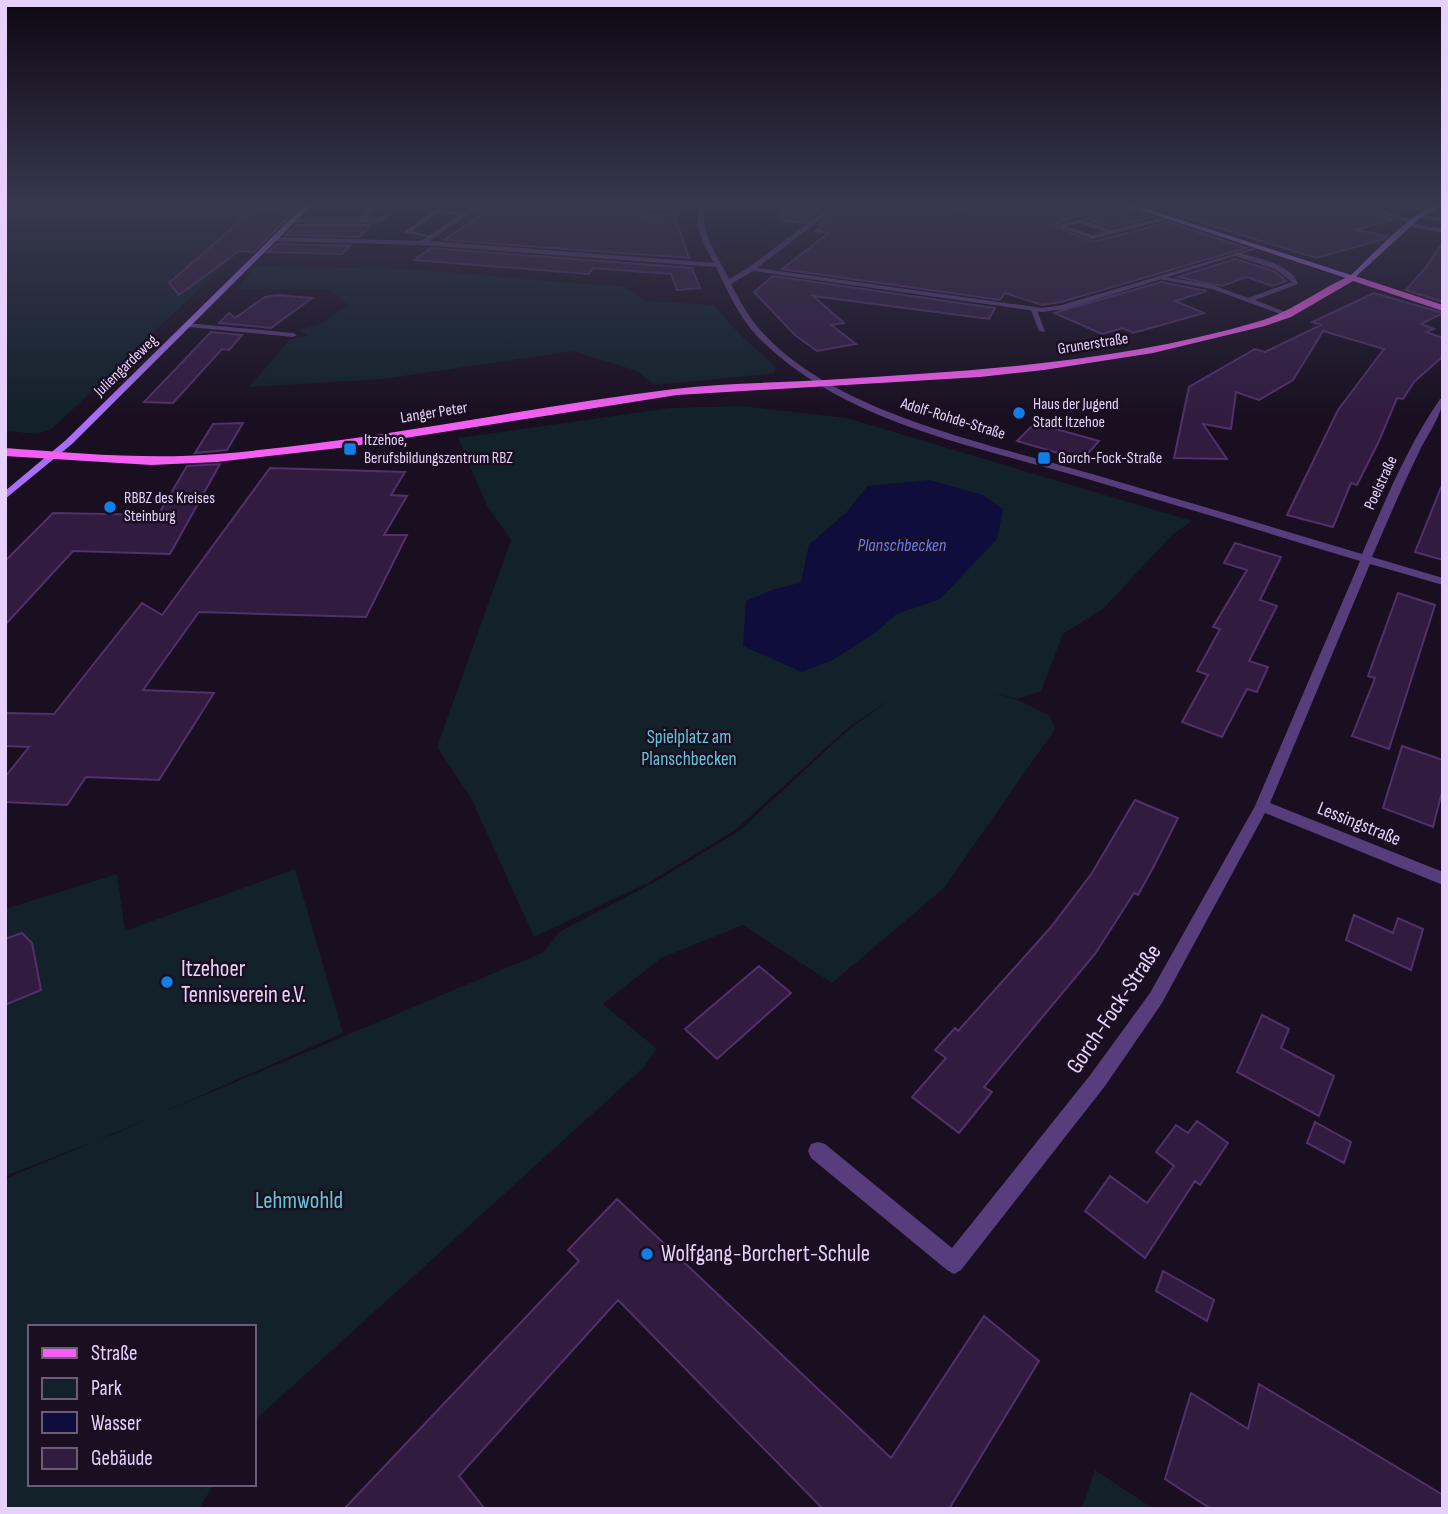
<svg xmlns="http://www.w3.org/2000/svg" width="1448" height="1514" viewBox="0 0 1448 1514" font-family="'Sofia Sans Condensed',sans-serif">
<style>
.green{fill:#12212a;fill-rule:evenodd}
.water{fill:#0e0d3b}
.building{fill:#311c40;stroke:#52306a;stroke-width:2}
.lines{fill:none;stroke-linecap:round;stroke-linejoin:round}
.lane{fill:#583d7c;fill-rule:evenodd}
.street{fill:#583d7c;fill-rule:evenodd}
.secondary{fill:#a76ff4;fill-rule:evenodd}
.primary{fill:#f360f1;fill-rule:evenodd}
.poi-dot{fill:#117fe8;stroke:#190f20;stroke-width:2.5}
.labels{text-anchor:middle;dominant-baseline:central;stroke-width:5;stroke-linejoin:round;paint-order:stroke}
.far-street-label{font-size:16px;fill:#e7d1fc;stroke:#190f20}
.far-poi-label{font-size:16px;fill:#e7d1fc;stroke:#190f20;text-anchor:start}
.far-water-label{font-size:18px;font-style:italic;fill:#677cf4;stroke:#190f20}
.park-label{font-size:19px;fill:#63c6d6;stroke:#190f20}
.street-label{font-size:19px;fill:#e7d1fc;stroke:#190f20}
.near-poi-label{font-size:23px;fill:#e7d1fc;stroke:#190f20;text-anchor:start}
.near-street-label{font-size:23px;fill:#e7d1fc;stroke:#190f20}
.near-park-label{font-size:23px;fill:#63c6d6;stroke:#190f20}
</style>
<rect width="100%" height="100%" fill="#190f20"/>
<path class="green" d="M5,204h284l-236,224 -15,6 -33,-3z
M255,266l151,3 219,18 22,14 67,4 25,29 37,33 -2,6 -14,2 -106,10 -17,-14 -64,-20 -190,28 -134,8 41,-48 17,-3 -8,-6 22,-6 27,-19 -19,-16h-90z
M742,406l105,12 345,103 -20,14 -68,73 -41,26 -22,57 -23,8 -28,-7 28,8 32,16 5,13 -111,159 -112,95 -89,-58 -82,33 -58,46 54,45 -14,19 -389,353v-94h-224v157h184l-15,25h-194v-330l539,-227 15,-20 99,-52 81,-49 110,-102 45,-32 -46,31 -113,102 -85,52 -116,55 -63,-139 -34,-51 74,-207 -24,-34 -29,-68 212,-30zM868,486l110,72 -38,41 -44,15 -20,18 -44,28 -30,11 -30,-81 29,-7 8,-38 38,-33z
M295,869l48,164 -227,100 -111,43v-267l112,-35 8,57z
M1095,1470l59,39h-72z"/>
<path class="water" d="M929,480l54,15 20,14 -6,30 -57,60 -44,15 -20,18 -44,28 -30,12 -59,-26 3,-45 26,-11 29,-7 8,-38 38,-33 21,-26z"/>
<path class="building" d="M498,204h155l-12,12 33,-1 15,43 -245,-18z
M782,204h46l-24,19 -22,-2z
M844,204h75l69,9 2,-9h130l33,13 -41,10 -33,-11 -22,7 -1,4 37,15 75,-20 78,26 -185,54 -19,3 -37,-12 -5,7 -218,-31 47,-36 -13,-2 8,-7h-5z
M1142,204h201l50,16 -38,10 33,6 -4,3 -68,19z
M298,208l-44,44 -15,-1 -60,44 -10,-12 85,-74z
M296,225h75l-12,12 -73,-2z
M1443,242v60l-37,-12 20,-23z
M277,244l73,2 -8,8 -74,-2z
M431,248l261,20 8,20 -23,2 -6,-16 -78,-6 -4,6 -175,-14z
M1235,259l39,12 12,10 -13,5 -26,-9 -25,9 -44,-9z
M773,276l222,32 -6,11 -176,-23 31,27 -13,2 25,19 -39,7 -22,-16 -41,-43z
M1161,282l46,9 -32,10 29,12 -71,20 -10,-5 -21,6 -48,-21z
M1374,293l69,20 -22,11 13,5 -8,3 17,6v18l-29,26 -11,17 -6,-1 -18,43 -22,44 -6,-2 -18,44 -46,-12 51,-105 46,-61 -61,-18 -30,49 -34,20 -23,-8 -5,37 -28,-5 24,35 -53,-1 15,-71 66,-38 10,3 56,-27 -9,-3z
M278,295l34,3 -41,30 -52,-5 10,-10 6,5 30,-21z
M211,332l31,3 -13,15 -7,-1 -49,54 -29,-1z
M243,423l-16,27 -32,3 18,-29z
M1035,423l64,18 -17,19 -65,-19z
M220,464l-50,90 -97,-3 -68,74v-64l48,-48 105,2 29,-49z
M270,468l135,4 -14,23 16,1 -23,39h23l-41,82 -167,-5 -56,78 71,3 -55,87 -73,-3 -19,28 -62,-3v-25l24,-30 -24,-1v-33l49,1 88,-111 20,12z
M1442,485l1,1v74l-28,-8z
M1235,543l46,14 -21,43 17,6 -28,55 19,6 -11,25 -10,-3 -25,48 -40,-15 26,-47 -11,-4 23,-42 -7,-2 34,-57 -23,-7z
M1398,593l37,12 -46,144 -37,-13 23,-58 -7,-2z
M1402,746l41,14v28l-10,39 -50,-19z
M1135,800l43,18 -23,46 -17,31 -4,-2 -39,61 -111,133 8,5 -33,41 -47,-36 34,-39 -11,-8 20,-22 3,3 93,-104 41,-54z
M1354,915l39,18 5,-15 25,11 -12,41 -65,-30z
M22,933l10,10 9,47 -36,15v-66z
M759,966l32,27 -74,66 -32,-30z
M1262,1015l27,14 -8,19 53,28 -15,40 -82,-44z
M1197,1121l31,22 -28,42 -5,-4 -50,77 -60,-47 25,-35 37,27 27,-37 -18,-14 20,-27 12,8z
M1315,1122l36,20 -7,21 -37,-20z
M617,1199l274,259 93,-142 55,45 -90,148h-126l-205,-209 -159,176 26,33h-141l235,-248 -11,-11z
M1163,1271l51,29 -7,21 -51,-30z
M1259,1384l184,111v14h-232l-46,-30 26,-86 57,36z"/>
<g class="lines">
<path class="lane" d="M371,204h5l-10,14h14l7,-5 3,2 -8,7h-89l-3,-2 3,-2h67z
M435,210l35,3 -3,2 -29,-2 -26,18 20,5v2l-27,-5v-2z
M1417,215l26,2v4l-24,-3z
M1168,216l2,3 -78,20 -34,-13 22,-7 32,11zM1080,223l25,9 -13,3 -25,-9z
M1235,252c20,6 56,11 63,32l-43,16 35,14v2h-4l-74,-27 -57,-11 3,-2 55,9 35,13 44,-16 -17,-13 -42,-14z
M1034,308l3,2 8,22 -6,-1 -8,-21z"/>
<path class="street" d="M476,204h8l-55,37 285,22c-10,-19 -21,-37 -15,-59h6c-7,27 13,52 24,75l19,-11 85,-64h8l-84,64 285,40 20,-3 198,-59v2l-194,61 -24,3 -289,-41 -22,13c9,17 18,34 32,49 74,81 227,111 329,141 90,26 180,53 270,80 23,-53 45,-107 78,-155l3,-1c0,16 -17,39 -24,54 -17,35 -32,70 -47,105l71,21v7l-73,-21 -100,239 173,69v13l-178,-72 -103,190 -57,83 -144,184 -7,4 -7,-4 -136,-112 -3,-7 3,-7 7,-2 7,2 127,104 139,-174 59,-81 105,-187 105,-245c-92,-28 -184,-56 -276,-83 -109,-32 -235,-54 -320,-135 -23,-21 -35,-49 -48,-76l-294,-22 -148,-4 -3,-2 3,-2 147,4z
M1354,204h11l50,17 -1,3 29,5v4l-36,-7v-2l3,-1z
M186,323l107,10 4,2 -4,2 -104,-10h-3z"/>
<path class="secondary" d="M306,204h7l-241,240 -67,55v-8l61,-51z
M1122,204h10l219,71c20,-18 65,-70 92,-71v3l-23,11 -68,62z"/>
<path class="primary" d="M1352,275l91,30v6l-90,-30 -62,36 -26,9 -112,27 -109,17 -64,7 -303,18 -329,52 -131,15 -66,3 -146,-9v-8c71,5 142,12 213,6 153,-13 304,-46 456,-65 50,-6 101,-6 151,-9 146,-9 294,-17 435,-59 34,-10 60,-33 92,-46z"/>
</g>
<linearGradient id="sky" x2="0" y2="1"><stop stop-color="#0e0812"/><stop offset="0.49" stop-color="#38374e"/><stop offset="1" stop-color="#38374e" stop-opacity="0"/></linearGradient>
<rect width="1448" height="416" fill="url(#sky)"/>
<g class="poi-dot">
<circle cx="1019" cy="413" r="7"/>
<rect x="343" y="442" width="14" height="14" rx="3.5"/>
<rect x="1037" y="451" width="14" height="14" rx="3.5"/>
<circle cx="110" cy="507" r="7"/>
<circle cx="167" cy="982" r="7"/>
<circle cx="647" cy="1254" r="7"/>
</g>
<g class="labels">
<g class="far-street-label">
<text transform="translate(1093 344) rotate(-9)">Grunerstraße</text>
<text transform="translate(126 366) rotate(-44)">Juliengardeweg</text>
<text transform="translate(434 413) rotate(-9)">Langer Peter</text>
<text transform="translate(953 419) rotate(17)">Adolf-Rohde-Straße</text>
<text transform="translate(1381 483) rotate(-65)">Poelstraße</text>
</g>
<g class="far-poi-label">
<text x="1033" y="404">Haus der Jugend<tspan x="1033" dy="18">Stadt Itzehoe</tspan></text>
<text x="364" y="440">Itzehoe,<tspan x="364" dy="18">Berufsbildungszentrum RBZ</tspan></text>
<text x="1058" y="458">Gorch-Fock-Straße</text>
<text x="124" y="498">RBBZ des Kreises<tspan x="124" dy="18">Steinburg</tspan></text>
</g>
<g class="far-water-label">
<text x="902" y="545">Planschbecken</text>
</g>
<g class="park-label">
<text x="689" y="737">Spielplatz am<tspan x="689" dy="22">Planschbecken</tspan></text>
</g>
<g class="street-label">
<text transform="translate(1359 824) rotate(22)">Lessingstraße</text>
</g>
<g class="near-poi-label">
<text x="181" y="969">Itzehoer<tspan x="181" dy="26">Tennisverein e.V.</tspan></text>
<text x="661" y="1254">Wolfgang-Borchert-Schule</text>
</g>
<g class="near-street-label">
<text transform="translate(1114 1009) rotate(-56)">Gorch-Fock-Straße</text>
</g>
<g class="near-park-label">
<text x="299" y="1201">Lehmwohld</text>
</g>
</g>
<rect width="1448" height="1514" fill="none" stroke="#e7d1fc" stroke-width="14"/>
<rect x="28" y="1325" width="228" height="161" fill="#190f20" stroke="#6b5d78" stroke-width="2"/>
<rect x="42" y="1348" width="35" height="10" fill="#f360f1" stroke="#6b5d78" stroke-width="2"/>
<text x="91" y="1360" font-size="21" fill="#e7d1fc">Straße</text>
<rect x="42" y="1378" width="35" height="21" fill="#12212a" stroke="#6b5d78" stroke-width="2"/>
<text x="91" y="1395" font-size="21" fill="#e7d1fc">Park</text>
<rect x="42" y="1412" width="35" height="21" fill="#0e0d3b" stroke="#6b5d78" stroke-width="2"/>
<text x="91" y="1430" font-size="21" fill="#e7d1fc">Wasser</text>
<rect x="42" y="1448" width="35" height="21" fill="#311c40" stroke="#6b5d78" stroke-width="2"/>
<text x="91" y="1465" font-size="21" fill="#e7d1fc">Gebäude</text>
</svg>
